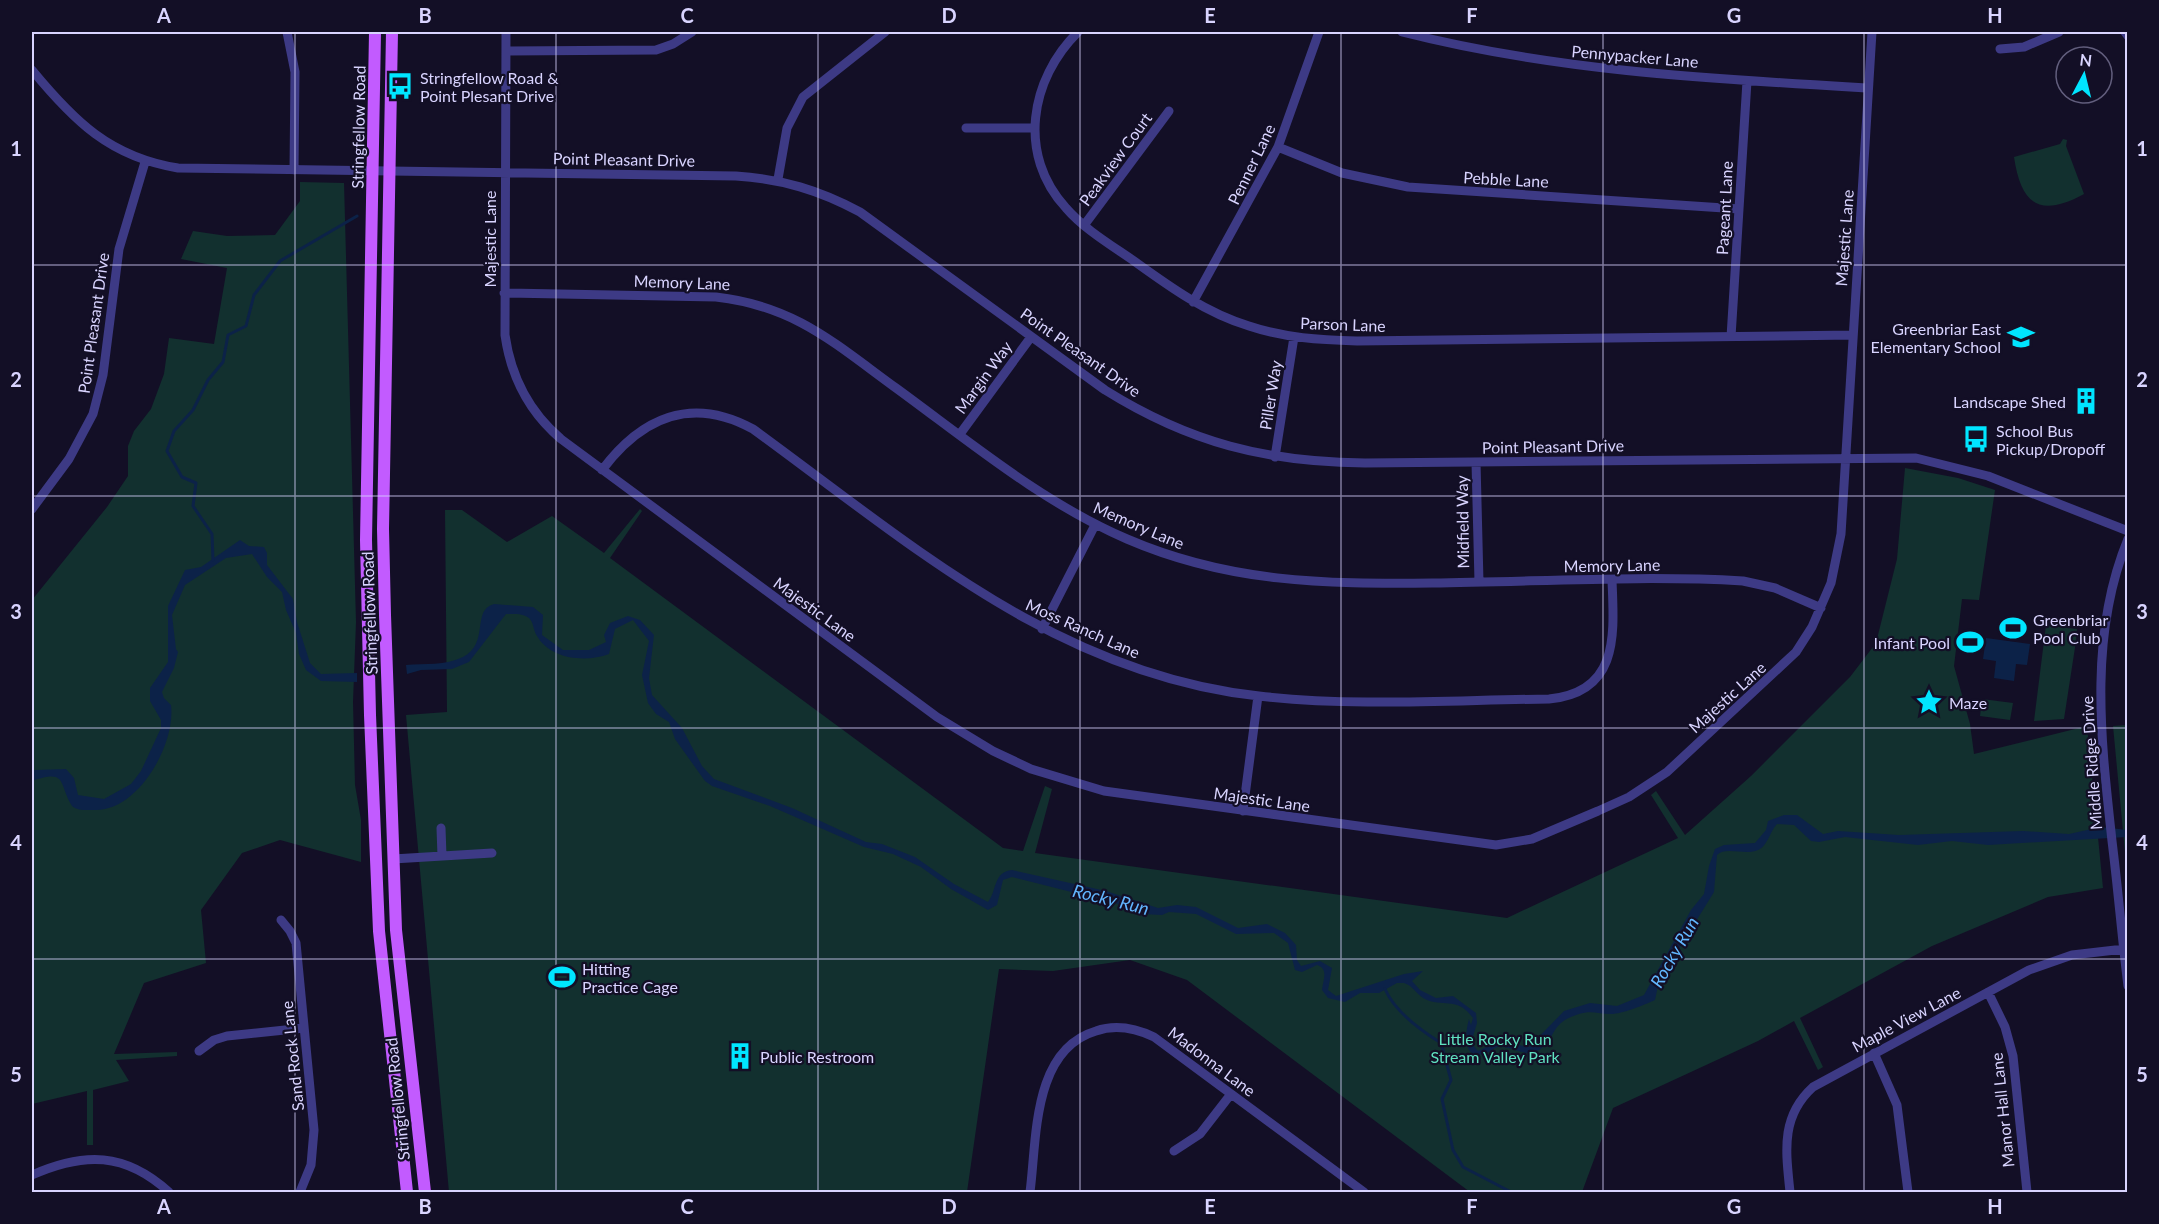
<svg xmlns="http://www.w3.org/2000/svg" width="2159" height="1224" viewBox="0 0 2159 1224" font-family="Lato,sans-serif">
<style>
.green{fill:#12302f}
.water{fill:#0c2248}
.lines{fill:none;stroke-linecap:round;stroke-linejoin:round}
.stream{stroke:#0c2248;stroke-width:3}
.minor{stroke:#3d3a85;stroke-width:9}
.major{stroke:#c25bff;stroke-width:12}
.grid{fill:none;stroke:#d9d4ff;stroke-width:1.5;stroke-opacity:0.55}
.labels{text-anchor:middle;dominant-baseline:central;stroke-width:4.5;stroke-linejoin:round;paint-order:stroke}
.street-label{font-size:16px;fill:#d9d4ff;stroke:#130f26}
.poi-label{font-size:16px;fill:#d9d4ff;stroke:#130f26;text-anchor:start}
.park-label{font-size:16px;fill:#5fe0c0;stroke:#130f26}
.water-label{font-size:18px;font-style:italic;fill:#62b6ff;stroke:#130f26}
.neatline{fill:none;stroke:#d9d4ff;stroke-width:2}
.grid-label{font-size:20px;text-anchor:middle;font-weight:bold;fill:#d9d4ff}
</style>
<rect width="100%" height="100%" fill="#130f26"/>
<path class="green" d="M2063,139l4,1 -1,6 18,48c-44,24 -63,11 -70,-37l46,-13z
M300,182l44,1 12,439 -3,80 2,83 6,35v42l-81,-22 -38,13 -41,57 5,53 -62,20 -30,71 63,-2v4l-61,4 13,21 -36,9v55h-6v-54l-55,13v-504l75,-93 21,-31v-30l6,-15 17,-22 13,-35 5,-36 45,6 13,-76 -46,-9 12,-28 34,5 48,-1 25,-34z
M1905,468l53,10 37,12 -16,110 -17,-1 -8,67 16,58 4,30 113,-28 16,162 -55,9 -116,49 -132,72 23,49 -5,3 -24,-49 -36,20 -145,67 -31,84h-112l-283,-212 -57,-20 -77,11 -54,-2 -32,223h-518l-43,-477 41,-3 -2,-202h17l45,32 45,-26 52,37 36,-44 2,2 -32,47 393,290 20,3 22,-65 7,3 -17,64 472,65 171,-80 -27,-43 5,-4 29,44 66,-59 99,-99 26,-34 21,-84z
M2046,625l31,4 -1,12 -12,78 -30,2z
M1982,699l31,4 -3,17 -30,-4z
M2127,725v148l-14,-147z"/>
<path class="water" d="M240,540l9,6 15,1 3,6v12l26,34 4,23 13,41 11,11 36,-1v9l-36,-1 -15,-11 -7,-16 -3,-21 -10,-23 -4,-18 -15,-15 -15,-23 -26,4 -41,27 -13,30 4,34 2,3 -4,16 -12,24 2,6 7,7c5,39 -33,107 -77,105 -8,0 -16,1 -22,-4 -14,-23 -4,-37 -40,-25v-9l3,-2 31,-1 8,9 4,17 26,4 27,-15 10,-13 20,-43v-8l-11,-19v-13l18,-26v-56l17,-36 16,-3z
M494,604l39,3 10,8 -1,20 21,15h26l17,-8 -2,-7 6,-12 18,-7 12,4 14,15 -5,43 3,17 30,33 20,38 12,13 78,29 74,34 16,2 33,13 39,27 34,18c9,-11 5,-30 24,-32l94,21 52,17 19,-3 19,2 42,21 29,-4 18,9 11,12 1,15 4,6 19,-5 12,7 -4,22 8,6 68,-22 19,-3 -11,10 8,9 16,8 17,-2 23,17 1,10 -6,20 7,8 21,-10 30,6 35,-36 26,-8 27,3 27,-11 47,-85 13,-16 5,-28 6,-17 9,-4 31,-2 11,-13 2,-9 16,-6h13l26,19 15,-3 61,4 124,-4 46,3 32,-7 26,3v7l-139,8 -36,-4 -34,4 -73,-8 -26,5 -8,-1 -17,-16 -17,-1c-7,7 -9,22 -19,26 -12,6 -32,-4 -41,5l-3,37 -55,89 -4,19c-11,5 -33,14 -44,14 -12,0 -20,-4 -32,0 -30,9 -22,24 -40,36 -11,8 -24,-2 -36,-3 -7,-2 -10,4 -17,6 -24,9 -21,-20 -17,-34l2,6 2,-7c-15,-21 -27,-11 -46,-18 -10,-4 -13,-14 -23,-17h-7l-18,10h-19l-15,9 -17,-4 -6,-8c1,-10 7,-21 -5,-25l-15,7 -7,-2 -7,-27 -14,-10 -38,1 -40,-20 -27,-2 -7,3 -21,-1 -26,-11 -103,-26 -9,3 -6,25 -9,5 -37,-21 -30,-22 -28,-13 -29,-7 -94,-41 -58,-20 -7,-5 -30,-42 -6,-17 -13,-8 -8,-11 -6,-28 7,-34 -16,-21 -18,9 -6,25c-24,9 -59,5 -72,-18 -4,-6 -3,-13 -8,-18 -6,-5 -16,-4 -23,-4l-37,48 -17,7 -31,1 -14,4 -1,-9c19,-2 39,1 57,-8 27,-14 8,-47 31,-53z
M1986,638l44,6 -3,21 -11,-1 -2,17 -20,-3 2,-17 -13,-2z"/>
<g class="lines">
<path class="stream" d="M213,560l-1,-26 -19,-28 3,-23 -14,-6 -15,-26 7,-20 19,-21 15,-30 15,-18 5,-27 18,-9 8,-31 26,-34 77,-45
M1385,989c10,23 35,41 56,54l10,37 -9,19 11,51 10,17 48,25"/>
<path class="minor" d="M287,32l8,40 -1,98
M506,32l-1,303c6,42 24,77 56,104l376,278 56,34 38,18 73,22 392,54 36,-6 66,-28 31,-14 38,-25 129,-120 16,-25 19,-44 10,-49 31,-502
M1078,32c-48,47 -61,123 -12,176 18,21 45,37 68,53 36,26 72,52 115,65 36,12 71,14 108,15l496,-6
M1402,32c153,39 309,47 466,56
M2125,32l3,4
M2000,49l24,-2 35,-15
M506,51l150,-1 17,-6 19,-12
M32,70c42,51 78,87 146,98l558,8c46,3 83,14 124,36l245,178c85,53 161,72 260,73l551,-5 72,18 140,55
M966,128h68
M1278,147l64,26 66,14 331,22
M778,179l9,-51 16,-31 82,-65
M1085,224l84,-113
M504,293l212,4c79,9 118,46 180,91 74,54 147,115 231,151 102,44 197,45 305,44 103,-1 208,-8 311,-2l32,7 46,20
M1193,302l85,-155 41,-115
M1731,337l16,-256
M960,434l71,-97
M1275,457l19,-120
M1476,462l3,120
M602,470c39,-52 89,-75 151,-41 158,115 304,245 506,267 95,11 194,4 290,3 71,-7 65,-65 63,-119
M32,509l37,-50 24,-45 10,-39 16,-126 26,-87
M2128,539c-40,97 -27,201 -16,302 6,48 10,97 16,145
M1042,629l53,-104
M1243,811l15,-115
M441,828l1,28
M393,859l99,-6
M281,920l9,11 6,12 18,187 -3,35 -11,27
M1988,992l17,35 8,29 14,136
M199,1051l15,-11 13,-4 77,-8
M1874,1053l23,52 11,87
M1174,1151l26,-17 31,-40
M32,1175c52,-23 93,-23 137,17
M1030,1192c7,-53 2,-142 66,-161 20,-7 39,-3 58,6l210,155
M1790,1192c-4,-40 -10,-75 23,-105l216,-117 43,-15 52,-6"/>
<path class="major" d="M375,32l-9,508 4,175 9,216 28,261
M392,32l-9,497 2,86 11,315 29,262"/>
</g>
<path class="grid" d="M295,32v1160M556,32v1160M818,32v1160M1080,32v1160M1341,32v1160M1603,32v1160M1864,32v1160M32,265h2096M32,496h2096M32,728h2096M32,959h2096"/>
<defs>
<symbol id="bus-bare" viewBox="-9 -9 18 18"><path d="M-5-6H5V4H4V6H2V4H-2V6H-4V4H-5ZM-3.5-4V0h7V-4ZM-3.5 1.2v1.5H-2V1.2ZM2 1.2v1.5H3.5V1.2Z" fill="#00e5ff" stroke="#130f26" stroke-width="2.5" paint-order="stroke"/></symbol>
<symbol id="school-bare" viewBox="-9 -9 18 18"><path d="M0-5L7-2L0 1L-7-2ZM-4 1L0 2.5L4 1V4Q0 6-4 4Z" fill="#00e5ff" stroke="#130f26" stroke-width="2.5" paint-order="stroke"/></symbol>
<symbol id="building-bare" viewBox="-9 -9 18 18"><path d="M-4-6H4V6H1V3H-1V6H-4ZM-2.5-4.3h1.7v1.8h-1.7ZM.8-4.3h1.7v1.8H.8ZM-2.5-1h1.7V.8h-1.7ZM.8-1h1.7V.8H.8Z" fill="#00e5ff" stroke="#130f26" stroke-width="2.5" paint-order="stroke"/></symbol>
<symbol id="stadium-bare" viewBox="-9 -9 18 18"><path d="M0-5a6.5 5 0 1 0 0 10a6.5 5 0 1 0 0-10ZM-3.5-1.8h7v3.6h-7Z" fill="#00e5ff" stroke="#130f26" stroke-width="2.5" paint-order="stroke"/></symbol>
<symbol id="sight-bare" viewBox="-9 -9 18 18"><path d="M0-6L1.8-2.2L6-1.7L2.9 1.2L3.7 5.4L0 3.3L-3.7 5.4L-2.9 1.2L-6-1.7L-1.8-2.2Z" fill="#00e5ff" stroke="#130f26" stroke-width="2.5" paint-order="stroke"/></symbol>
</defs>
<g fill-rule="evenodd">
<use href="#bus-bare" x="381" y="67" width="38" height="38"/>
<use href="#school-bare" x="2002" y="318" width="38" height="38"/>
<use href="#building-bare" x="2067" y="382" width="38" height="38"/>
<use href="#bus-bare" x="1957" y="420" width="38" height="38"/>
<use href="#stadium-bare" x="1994" y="609" width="38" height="38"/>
<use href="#stadium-bare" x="1951" y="623" width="38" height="38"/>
<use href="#sight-bare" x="1910" y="683" width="38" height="38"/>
<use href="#stadium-bare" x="543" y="958" width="38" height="38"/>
<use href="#building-bare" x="721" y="1037" width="38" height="38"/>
</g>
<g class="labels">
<g class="street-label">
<text transform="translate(1635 56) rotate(5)">Pennypacker Lane</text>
<text transform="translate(358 127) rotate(-89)">Stringfellow Road</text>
<text transform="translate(624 159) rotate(1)">Point Pleasant Drive</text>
<text transform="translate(1115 159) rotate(-54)">Peakview Court</text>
<text transform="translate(1251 164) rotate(-64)">Penner Lane</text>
<text transform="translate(1506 179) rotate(3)">Pebble Lane</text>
<text transform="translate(1724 208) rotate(-87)">Pageant Lane</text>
<text transform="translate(1844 238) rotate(-86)">Majestic Lane</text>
<text transform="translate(489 239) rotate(-90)">Majestic Lane</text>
<text transform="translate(682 282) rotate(2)">Memory Lane</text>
<text transform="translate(93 323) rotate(-82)">Point Pleasant Drive</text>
<text transform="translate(1343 324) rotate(2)">Parson Lane</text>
<text transform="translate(1081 352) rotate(35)">Point Pleasant Drive</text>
<text transform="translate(983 377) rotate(-54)">Margin Way</text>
<text transform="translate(1270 395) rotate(-81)">Piller Way</text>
<text transform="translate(1553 446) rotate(-1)">Point Pleasant Drive</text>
<text transform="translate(1462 522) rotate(-91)">Midfield Way</text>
<text transform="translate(1139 525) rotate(23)">Memory Lane</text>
<text transform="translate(1612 565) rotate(-1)">Memory Lane</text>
<text transform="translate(815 609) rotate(36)">Majestic Lane</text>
<text transform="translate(369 613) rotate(-92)">Stringfellow Road</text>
<text transform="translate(1083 628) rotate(24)">Moss Ranch Lane</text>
<text transform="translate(1727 697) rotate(-42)">Majestic Lane</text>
<text transform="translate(2091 763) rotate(-94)">Middle Ridge Drive</text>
<text transform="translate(1262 799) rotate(8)">Majestic Lane</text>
<text transform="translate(1906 1019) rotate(-28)">Maple View Lane</text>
<text transform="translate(292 1056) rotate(-96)">Sand Rock Lane</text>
<text transform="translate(1212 1061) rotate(37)">Madonna Lane</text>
<text transform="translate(397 1099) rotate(-96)">Stringfellow Road</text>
<text transform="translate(2002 1110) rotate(-96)">Manor Hall Lane</text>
</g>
<g class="poi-label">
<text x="420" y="77">Stringfellow Road &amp;<tspan x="420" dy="18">Point Plesant Drive</tspan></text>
<text x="2001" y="328" text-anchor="end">Greenbriar East<tspan x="2001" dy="18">Elementary School</tspan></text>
<text x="2066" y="401" text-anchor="end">Landscape Shed</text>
<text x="1996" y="430">School Bus<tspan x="1996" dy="18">Pickup/Dropoff</tspan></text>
<text x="2033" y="619">Greenbriar<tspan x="2033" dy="18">Pool Club</tspan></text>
<text x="1950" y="642" text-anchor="end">Infant Pool</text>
<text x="1949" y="702">Maze</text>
<text x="582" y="968">Hitting<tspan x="582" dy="18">Practice Cage</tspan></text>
<text x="760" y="1056">Public Restroom</text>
</g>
<g class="park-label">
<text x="1495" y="1038">Little Rocky Run<tspan x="1495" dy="18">Stream Valley Park</tspan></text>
</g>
<g class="water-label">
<text transform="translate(1111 899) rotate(14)">Rocky Run</text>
<text transform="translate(1674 952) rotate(-60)">Rocky Run</text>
</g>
</g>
<rect width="2159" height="1224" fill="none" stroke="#130f26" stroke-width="66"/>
<g transform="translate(2084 75) rotate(7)"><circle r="28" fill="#130f26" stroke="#625e7d" stroke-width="1.5"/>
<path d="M0-4.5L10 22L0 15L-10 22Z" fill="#00e5ff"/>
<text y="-9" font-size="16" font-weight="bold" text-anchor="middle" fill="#d9d4ff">N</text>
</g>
<rect x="33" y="33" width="2093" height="1158" class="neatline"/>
<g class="grid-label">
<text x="164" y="23">A</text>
<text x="425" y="23">B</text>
<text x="687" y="23">C</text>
<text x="949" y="23">D</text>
<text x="1210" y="23">E</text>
<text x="1472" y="23">F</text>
<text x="1734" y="23">G</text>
<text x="1995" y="23">H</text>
<text x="16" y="156">1</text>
<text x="2142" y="156">1</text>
<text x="16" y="387">2</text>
<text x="2142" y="387">2</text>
<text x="16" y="619">3</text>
<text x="2142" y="619">3</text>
<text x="16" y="850">4</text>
<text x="2142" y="850">4</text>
<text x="16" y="1082">5</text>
<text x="2142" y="1082">5</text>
<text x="164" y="1214">A</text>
<text x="425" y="1214">B</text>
<text x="687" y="1214">C</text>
<text x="949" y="1214">D</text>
<text x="1210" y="1214">E</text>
<text x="1472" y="1214">F</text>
<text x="1734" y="1214">G</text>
<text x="1995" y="1214">H</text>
</g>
</svg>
